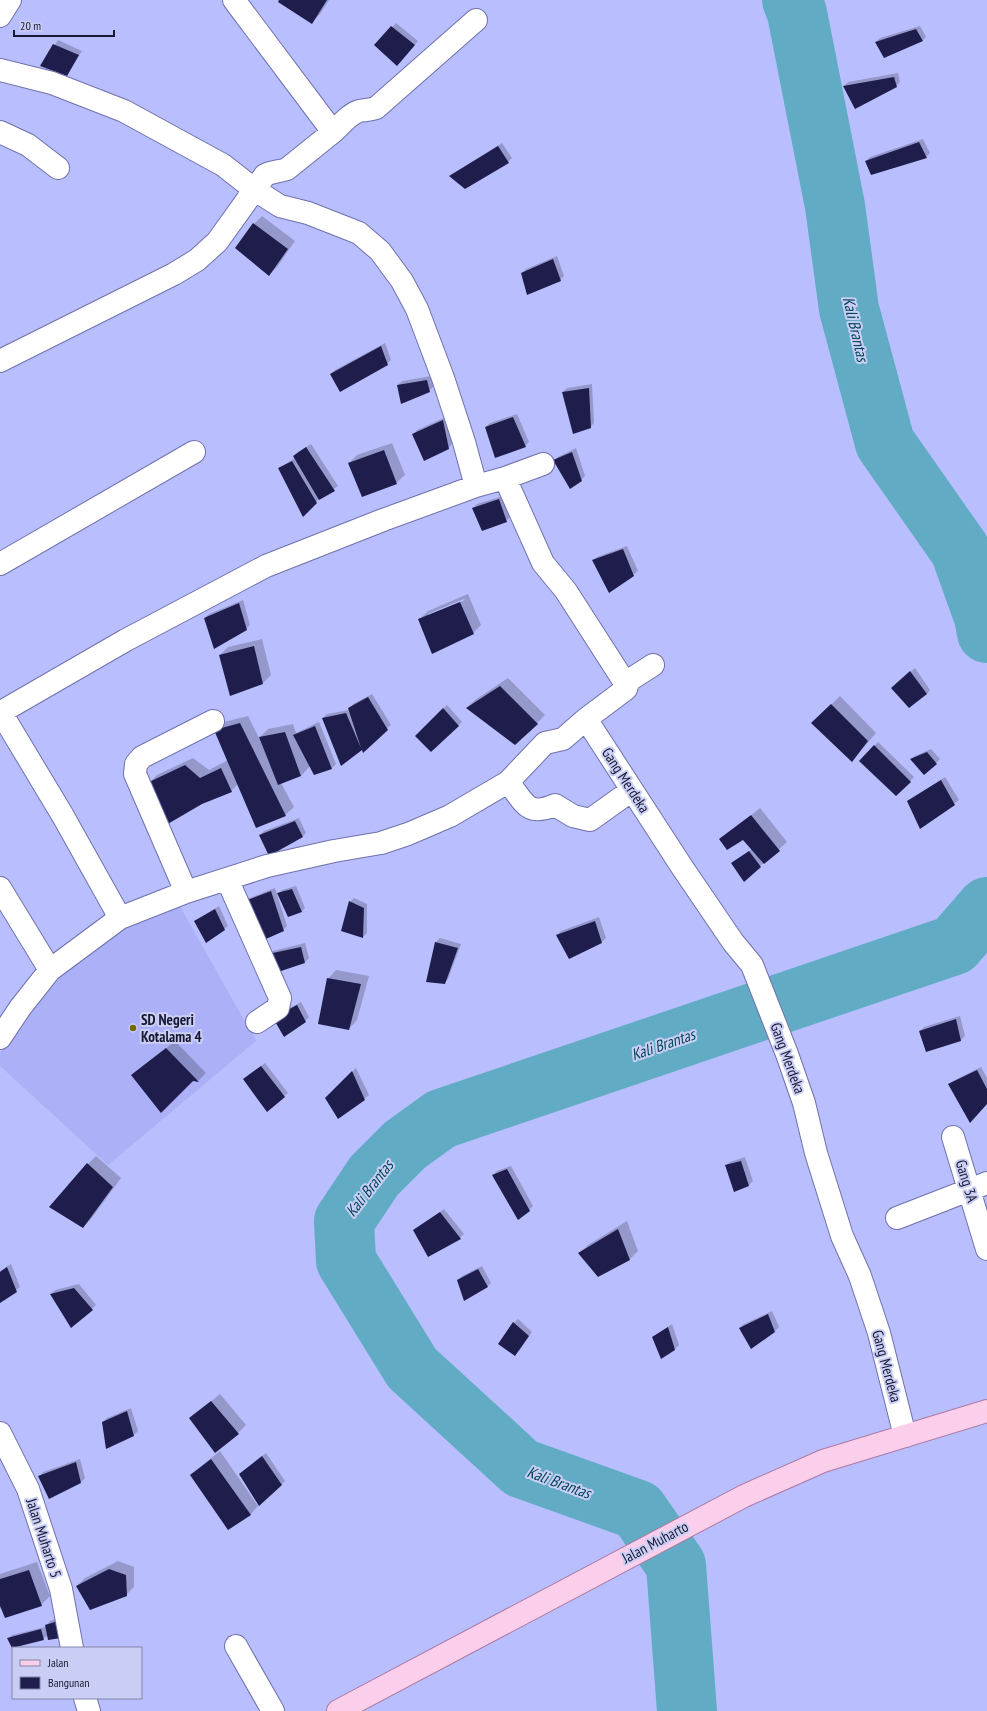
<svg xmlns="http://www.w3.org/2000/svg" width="987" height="1711" viewBox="0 0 987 1711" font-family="'PT Sans Narrow',sans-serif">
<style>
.built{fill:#acb1f7}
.shadow{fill:#0003;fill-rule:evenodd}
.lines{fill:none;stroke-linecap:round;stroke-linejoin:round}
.river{stroke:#61acc4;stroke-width:60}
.building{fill:#1f1d4b}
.street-casing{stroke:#6e71ac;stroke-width:24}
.primary-casing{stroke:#aa7aa1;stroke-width:24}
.street{stroke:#fff;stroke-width:22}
.primary{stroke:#fbcfeb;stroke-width:22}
.poi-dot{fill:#766900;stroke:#cacef5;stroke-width:1.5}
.labels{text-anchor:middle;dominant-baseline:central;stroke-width:4;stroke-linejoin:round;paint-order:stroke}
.street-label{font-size:15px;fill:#181931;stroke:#cacef5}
.poi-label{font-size:15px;font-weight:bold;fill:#181931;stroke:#cacef5;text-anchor:start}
.water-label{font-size:16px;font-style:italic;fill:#004657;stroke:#cacef5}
</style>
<rect width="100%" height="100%" fill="#b9befe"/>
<path class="built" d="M178,903l78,138 -148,124 -108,-99v-13l26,-38 51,-55 47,-35z"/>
<path class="shadow" d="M280,0h49l-9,14 -8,8z
M396,23l22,18 -17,20 -25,-16z
M920,26l6,11 -4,4 -46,1 4,-4z
M58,40l24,11 -15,24 -25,-10z
M898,73l2,9 -4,4h-52l4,-4z
M923,139l7,14 -4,4 -60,4 4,-4z
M502,143l10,15 -4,4 -58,14z
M262,216l33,25 -18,26 -8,8 -15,-51z
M557,256l7,20 -4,4 -38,-7 4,-4z
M385,343l6,17 -4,4 -56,10 4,-4z
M431,376l2,11 -4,4 -31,-6 4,-4z
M592,384l2,39 -4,4 -27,-35 4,-4z
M517,414l12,28 -4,4 -39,-19 4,-4z
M446,417l6,27 -4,4 -34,-14 3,-4z
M392,443l13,32 -9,8 -47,-20 8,-8z
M311,444l27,42 -18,12 -17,17 -24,-46 16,-11 -1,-2 4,-4z
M576,448l9,28 -4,4 -27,-19 4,-4z
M503,496l7,21 -4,4 -33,-13 4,-4z
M627,546l11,25 -29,21 -16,-31 4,-4z
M468,594l13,31 -8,8 -54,-13 9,-9zM464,599l1,1 -37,16v-2z
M243,600l7,25 -4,4 -41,-11 4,-4z
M262,639l9,36 -8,8 -43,-28 8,-8z
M915,668l15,22 -3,4 -31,-10z
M508,678l37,37 -8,8 -70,-15 8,-8z
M372,694l19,31 -49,39 -19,-46 4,-4 22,-4 4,-6z
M840,696l36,37 -24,28 -39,-38z
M447,705l15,17 -31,29 -15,-15z
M248,716l11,22 9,-9 25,-5 3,9 23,-11 17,42 -4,4 -18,6 -4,-8 -9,10 -20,7 13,24 -9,8 -47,-31 -7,7 -82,-8 8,-8 36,-17 16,12 19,-10 -12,-30 8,-8z
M878,742l36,35 -18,18 -36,-34z
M931,749l9,10 -4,4 -25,-4 4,-3z
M945,777l14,23 -39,27 -12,-26z
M760,808l27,34 -27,24 -28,-3 20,-14 -9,-11 -22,2z
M299,818l7,15 -4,4 -42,-2 4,-4z
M296,886l9,22 -4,4 -22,-19 3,-3z
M275,888l12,38 -4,4 -24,11 -12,-42z
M354,898l13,6v29l-4,4 -13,-35z
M219,906l9,20 -4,3 -29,-8z
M599,917l7,21 -4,4 -33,15 -12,-22 4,-4z
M440,938l21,6 -13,35 -4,4 -8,-41z
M305,943l4,15 -4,4 -29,10 -7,-17 4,-4z
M336,970l33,6 -12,44 -8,9 -21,-50z
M301,1002l8,15 -4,4 -27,-7z
M960,1016l5,20 -4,4 -35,11 -6,-20 4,-4z
M175,1041l31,32 -7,7 -66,-4z
M265,1063l23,30 -4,3 -40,-17z
M981,1067l6,11v25l-38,-19 4,-3z
M356,1068l13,27 -31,23 -12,-20z
M96,1156l25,22 -30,41 -8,8 5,-63z
M745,1157l8,24 -4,4 -15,6 -8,-26 4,-3z
M511,1166l22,40 -4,4 -36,-35 4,-4z
M444,1209l20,25 -4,4 -46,-7z
M627,1221l11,30 -8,8 -50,-6 8,-8z
M11,1264l9,23 -20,16v-32z
M482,1266l9,17 -4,4 -29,-7 4,-4z
M79,1284l17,21 -24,22 -21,-33 4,-4z
M772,1311l7,16 -4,4 -35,-3 4,-4z
M518,1319l14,13 -13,19 -5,-28z
M672,1324l7,21 -4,4 -22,-12z
M220,1394l26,31 -8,8 -47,-15z
M131,1408l7,23 -4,4 -27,13 -4,-26 4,-4z
M220,1451l38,55 -8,9 -59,-40z
M266,1453l19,28 -4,4 -37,-14z
M80,1459l5,19 -4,4 -41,-6 3,-4z
M118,1561l16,6v20l-8,8 -49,-9 8,-8z
M37,1562l13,34 -9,9 -41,-1v-30z
M59,1618l6,15 -17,2 -5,4h-34l3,-4 33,-8 5,-6z"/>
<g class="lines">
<path class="river" d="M792,0l5,13 38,193 14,103 36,134 75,107 24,67 3,16
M687,1711l-11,-146 -38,-55 -117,-42 -109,-100 -66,-107 -2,-40 30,-45 31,-31 36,-26 513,-174 33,-38"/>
</g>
<path class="building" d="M279,0h48l-15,24 -34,-22z
M391,26l24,19 -18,21 -23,-21z
M916,29l7,12 -39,17 -9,-16z
M53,44l26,11 -12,21 -27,-10z
M894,77l3,10 -42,22 -12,-23z
M919,142l8,16 -56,17 -6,-14z
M498,146l11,17 -44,26 -16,-13z
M253,223l35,26 -19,27 -34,-28z
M553,259l8,22 -34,14 -6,-22z
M381,346l7,19 -48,27 -10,-18z
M427,380l3,12 -29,12 -4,-19z
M589,388l2,40 -18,6 -11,-42z
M513,417l13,30 -31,11 -10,-31z
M443,420l6,29 -25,12 -12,-27z
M306,447l29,44 -16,9 -26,-44z
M384,450l13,34 -35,13 -14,-34z
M572,452l10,29 -12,8 -17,-29z
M292,461l25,42 -14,14 -25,-49z
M499,499l8,23 -25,9 -10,-23z
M623,549l11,27 -25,17 -17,-33z
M460,602l14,32 -42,20 -14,-35z
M239,603l8,27 -33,19 -10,-31z
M254,646l9,38 -33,12 -11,-41z
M910,671l17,23 -18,14 -18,-20z
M500,686l38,38 -23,21 -49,-37z
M368,697l20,33 -25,23 -1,-3 -21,16 -19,-48 24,-5 15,35 -13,-40z
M831,704l37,37 -16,21 -41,-39z
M443,708l16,18 -28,26 -16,-16z
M240,723l46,93 -30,12 -42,-98z
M315,726l17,43 -18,6 -21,-40z
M285,732l16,44 -23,9 -19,-48z
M874,745l37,37 -15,14 -37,-35z
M927,752l10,12 -13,11 -14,-16z
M185,765l15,13 21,-10 11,24 -30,12 -36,21 -19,-42z
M941,780l14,25 -35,24 -13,-28z
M751,815l29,36 -16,13 -21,-24 -16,10 -8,-11z
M295,821l8,16 -34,19 -10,-21z
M749,851l12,16 -17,15 -13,-19z
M292,889l10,23 -14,5 -11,-24z
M271,891l13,40 -25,11 -17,-40z
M349,901l15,7 -1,30 -22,-7z
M215,909l10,21 -19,13 -12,-22z
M595,921l7,22 -33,16 -13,-24z
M435,942l23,6 -13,36 -19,-2z
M301,947l4,16 -30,10 -7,-19z
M327,978l34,6 -12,46 -31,-6z
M297,1005l9,17 -22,15 -11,-19z
M956,1019l5,22 -35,11 -7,-21z
M166,1048l33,34 -6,-1 -32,32 -30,-38z
M261,1066l24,31 -18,15 -24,-33z
M977,1070l10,19v15l-17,19 -22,-39z
M352,1071l13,29 -27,19 -13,-21z
M741,1161l8,25 -15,6 -9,-27z
M87,1163l26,24 -30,41 -34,-21z
M507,1169l23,42 -12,9 -26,-45z
M440,1212l21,27 -33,18 -15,-27z
M618,1229l12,31 -32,17 -20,-24z
M7,1267l10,25 -17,11v-31z
M478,1269l10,18 -24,14 -7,-21z
M74,1288l19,22 -22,18 -21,-34z
M768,1314l7,18 -24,17 -12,-21z
M513,1322l16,14 -14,20 -17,-12z
M668,1327l7,23 -14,9 -9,-22z
M211,1401l28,33 -24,19 -26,-35z
M127,1411l7,25 -28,13 -4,-27z
M262,1456l20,29 -23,21 -20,-32z
M211,1459l40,56 -23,15 -38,-55z
M76,1462l5,21 -32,16 -11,-23z
M109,1569l17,6 1,21 -37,14 -14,-24z
M29,1570l13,36 -37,12 -5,-12v-27z
M55,1622l6,16 -13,2 -3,-15z
M41,1629l3,11 -32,8 -5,-10z"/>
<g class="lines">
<defs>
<path id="street" d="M0,16l10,-16
M0,70l52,13 72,28 99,54 32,25 25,16 28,7 51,20 21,18 22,30 15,28 26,69 21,64 12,44
M0,132l28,13 30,23
M333,132c8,-7 16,-18 26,-21 6,-1 11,-1 17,-3l100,-88
M0,361l174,-87 23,-14 20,-18 48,-67c8,-4 14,-3 22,-6l46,-37 -99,-132
M505,478l38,-14
M0,564l194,-112
M625,683l28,-18
M0,711l63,105 57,102 -70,52 -30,38 -20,30
M1,712l125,-72 140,-74 117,-46 93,-34 29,-8 38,85 23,28 61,95 -1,3 -40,30 -23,20 -18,4 -37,39 -58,34 -42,18 -27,9 -47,8 -67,15 -81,26
M586,719l96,148 51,75 19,23 35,89 17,49 12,50 26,83 18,40 19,57 26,103
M508,782c17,21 19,35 47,23l18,11 17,4 42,-30
M227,879l53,119 -2,10 -21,14
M0,888l50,82
M120,918l66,-26 -51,-118 1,-10 6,-7 71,-36
M953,1137l34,112
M897,1218l90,-35
M0,1433l28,56 33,100 11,59
M236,1646l37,65
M85,1698l4,13"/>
<path id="primary" d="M338,1711l406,-215 79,-35 164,-50"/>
</defs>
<use href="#street" class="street-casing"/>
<use href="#primary" class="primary-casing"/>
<use href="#street" class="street"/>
<use href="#primary" class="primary"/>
</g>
<circle class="poi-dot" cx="133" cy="1028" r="4"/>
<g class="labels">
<g class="street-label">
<text transform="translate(626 780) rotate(57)">Gang Merdeka</text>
<text transform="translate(788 1058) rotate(70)">Gang Merdeka</text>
<text transform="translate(967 1181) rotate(73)">Gang 3A</text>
<text transform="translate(887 1366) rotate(75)">Gang Merdeka</text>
<text transform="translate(44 1538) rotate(72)">Jalan Muharto 5</text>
<text transform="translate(655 1542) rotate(-28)">Jalan Muharto</text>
</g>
<g class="poi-label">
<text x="141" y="1019">SD Negeri<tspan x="141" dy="17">Kotalama 4</tspan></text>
</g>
<g class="water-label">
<text transform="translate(856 329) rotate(77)">Kali Brantas</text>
<text transform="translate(663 1044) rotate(-19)">Kali Brantas</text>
<text transform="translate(369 1188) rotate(-52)">Kali Brantas</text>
<text transform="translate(559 1482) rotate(20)">Kali Brantas</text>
</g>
</g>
<rect x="12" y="1647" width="130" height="52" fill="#cacef5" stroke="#8386a7"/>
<rect x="20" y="1660" width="20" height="6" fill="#fbcfeb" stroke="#8386a7"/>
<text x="48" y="1667" font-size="12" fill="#181931">Jalan</text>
<rect x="20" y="1677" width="20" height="12" fill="#1f1d4b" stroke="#8386a7"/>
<text x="48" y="1687" font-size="12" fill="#181931">Bangunan</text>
<path d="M14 30v6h100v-6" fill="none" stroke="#181931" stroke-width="2"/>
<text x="20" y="30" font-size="12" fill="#181931" stroke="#cacef5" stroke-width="3" paint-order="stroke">20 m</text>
</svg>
